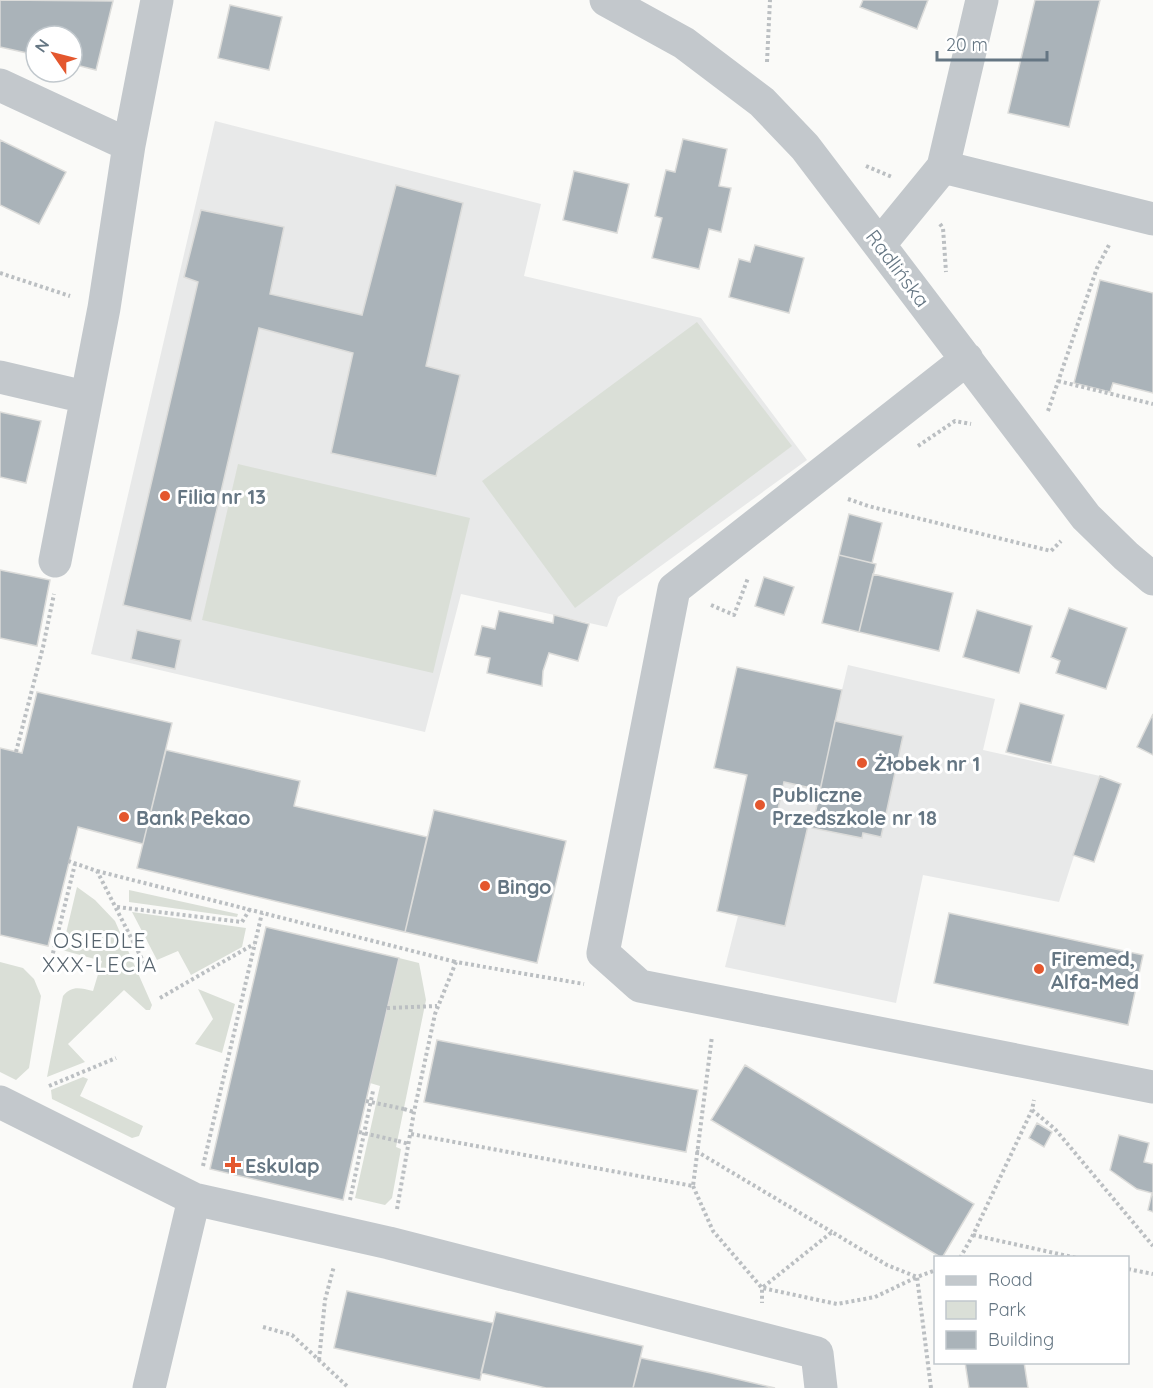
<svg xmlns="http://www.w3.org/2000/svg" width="1153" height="1388" viewBox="0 0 1153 1388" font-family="Quicksand,sans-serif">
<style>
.built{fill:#e8e9e9}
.green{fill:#dadfd7}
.building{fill:#aab3b9;stroke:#dcdcda;stroke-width:1.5}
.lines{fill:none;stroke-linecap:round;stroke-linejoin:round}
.path{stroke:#bbbfc2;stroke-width:4;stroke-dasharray:3 3;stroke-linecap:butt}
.minor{stroke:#c3c8cc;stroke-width:33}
.path-bridge{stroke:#bbbfc2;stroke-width:4;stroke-dasharray:3 3;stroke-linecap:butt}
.poi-dot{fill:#e4572e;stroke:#fff;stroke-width:2}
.labels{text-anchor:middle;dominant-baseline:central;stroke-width:6;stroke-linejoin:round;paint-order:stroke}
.street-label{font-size:20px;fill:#657683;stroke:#fff}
.poi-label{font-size:20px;font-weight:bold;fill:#657683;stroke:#fff;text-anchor:start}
.neighbourhood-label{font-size:21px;letter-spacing:1.5px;fill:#57646e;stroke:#fff}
</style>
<rect width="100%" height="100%" fill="#fafaf8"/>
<path class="built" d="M215,121l326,83 -17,72 177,42 106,142 -189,137 -11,30 -146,-33 -36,138 -334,-78z
M848,665l147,34 -12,51 117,26 -41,126 -136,-27 -27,128 -171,-36 13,-51 -21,-5 30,-135 -33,-8 23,-101 105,23z"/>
<path class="green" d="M697,322l95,124 -217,162 -93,-127z
M238,464l232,54 -37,155 -231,-53z
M77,887l18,13 20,21 37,84 -2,5h-4l-22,-20 -56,54 17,18 -38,15 16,-81c9,-11 17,-8 30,-5l9,-30 -40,-11z
M129,890l109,24 -1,3 -108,-15z
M132,912l114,16 -4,19 -51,28 -13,-24 -21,9z
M399,958l20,5 7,37 -30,147 5,2 -9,49 -7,7 -30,-7 25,-112 -10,-3z
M0,962l23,6 11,11 7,17 -12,72 -13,12 -16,-8z
M198,989l37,15 -13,49 -27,-9 18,-25z
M83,1077l5,2 -8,17 63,30 -4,10 -7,2 -80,-39 -1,-9z"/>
<path class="building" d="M0,0l113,1 -17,69 -24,-6v-28h-36v19l-36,-8z
M863,0h65l-11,29 -57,-22z
M1035,0h65l-31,127 -61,-14z
M230,5l52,12 -13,53 -51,-12z
M683,139l44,10 -8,37 12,2 -10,44 -12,-3 -10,40 -47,-11 10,-40 -7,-2 11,-46 9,2z
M0,140l66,32 -27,52 -39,-19z
M574,171l55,13 -12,49 -54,-13z
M396,185l67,18 -37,163 34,9 -24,101 -105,-23 22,-100 -94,-25 -68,293 -68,-16 75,-323 -14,-5 17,-67 83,17 -14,67 92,21z
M755,245l49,13 -15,55 -60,-16 10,-38 11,3z
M1100,280l53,13v100l-40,-10 -3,9 -36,-9z
M0,412l41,9 -15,62 -26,-6z
M849,514l33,9 -10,40 -33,-8z
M839,555l37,9 -17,68 -37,-9z
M0,570l50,10 -13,66 -37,-8z
M873,574l80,19 -14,58 -80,-19z
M764,577l30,10 -10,28 -29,-9z
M1069,608l58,20 -21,61 -50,-16 4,-12 -9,-4z
M977,610l55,16 -13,47 -56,-16z
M499,611l54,12 1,-8 35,9 -11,37 -29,-8 -6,18 -1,15 -55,-13 3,-15 -15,-3 7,-29 13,3z
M137,630l44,10 -6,29 -44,-10z
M737,667l105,23 -22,100 -36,-8 -8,37 32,7 -23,100 -68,-15 30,-136 -33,-7z
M37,692l135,31 -29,121 -65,-17 -30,119 -48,-11v-187l22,5z
M1020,703l44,12 -13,48 -45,-11z
M1153,714v41l-16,-8z
M835,721l68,15 -22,101 -18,-4 -1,5 -50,-10z
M166,750l134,31 -6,25 133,31 -22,95 -268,-64z
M1100,776l21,8 -27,78 -21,-7z
M434,810l132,31 -29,122 -132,-31z
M949,913l194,42 -15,70 -194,-42z
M266,927l133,31 -56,242 -133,-31z
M437,1040l261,50 -12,62 -262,-50z
M745,1065l229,139 -32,54 -231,-138z
M1037,1123l15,9 -8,15 -15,-9z
M1119,1135l30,8 -5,19 9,2v48l-5,-2 4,-17 -15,-4 -27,-19z
M347,1291l146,32 -13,57 -146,-32z
M496,1312l147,34 -10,42h-87l-65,-15z
M641,1358l70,15 64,15h-142z
M965,1362h59l4,26h-59z"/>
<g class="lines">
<path class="path" d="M767,62l3,-62
M866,166l26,11
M940,224l3,4 3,44
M0,273l70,23
M1058,381l95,23
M1048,411l49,-143 13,-25
M918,446l37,-25 16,3
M848,499l20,7 183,45 10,-10
M711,605l23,10 14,-37
M16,752l27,-105 11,-53
M68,861l29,10 48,94
M97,871l359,91
M117,907l125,15 8,-13
M50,965l25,-101
M160,998l94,-54
M387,1008l50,-2
M49,1086l67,-28
M404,1109l10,3
M1032,1110l23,19 98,117
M411,1134l282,52 19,-150
M398,1141l11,3
M696,1151l136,81
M203,1166l59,-253
M693,1186l20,45 49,57 70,-56 55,33 30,12 -42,20 -38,7 -75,-16v15
M350,1200l23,-109
M397,1209l17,-97 21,-98 21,-52 128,22
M973,1235l104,23
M960,1258l13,-23 59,-125 2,-10
M1128,1269l25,5
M263,1327l29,8 57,53
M319,1360l6,-60 9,-34
M931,1388l-14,-111 19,-7"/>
<path class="minor" d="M606,0l78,43 78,59 43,45 281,370 40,39 27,23
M0,85l129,60
M943,167l210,52
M880,244l63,-77 39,-167
M967,359l-293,230 -71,364 37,33 513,101
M0,377l85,20
M55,561l49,-253 25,-163 28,-145
M0,1102l194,97 195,44 428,110 4,35
M149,1388l45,-189"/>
<path class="path-bridge" d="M366,1101l38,8
M359,1132l39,9"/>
</g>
<g class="poi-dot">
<circle cx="165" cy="496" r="6"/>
<circle cx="862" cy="763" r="6"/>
<circle cx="760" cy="805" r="6"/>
<circle cx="124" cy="817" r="6"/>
<circle cx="485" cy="886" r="6"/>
<circle cx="1039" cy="969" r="6"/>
<path d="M230 1156h6v6h6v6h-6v6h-6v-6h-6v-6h6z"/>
</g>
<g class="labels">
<g class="street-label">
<text transform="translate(898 268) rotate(53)">Radlińska</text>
</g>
<g class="poi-label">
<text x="177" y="496">Filia nr 13</text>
<text x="874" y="763">Żłobek nr 1</text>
<text x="772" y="794">Publiczne<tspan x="772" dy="23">Przedszkole nr 18</tspan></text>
<text x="136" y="817">Bank Pekao</text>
<text x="497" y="886">Bingo</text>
<text x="1051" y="958">Firemed,<tspan x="1051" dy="23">Alfa-Med</tspan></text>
<text x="245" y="1165">Eskulap</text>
</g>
<g class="neighbourhood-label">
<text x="100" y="940">OSIEDLE<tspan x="100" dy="24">XXX-LECIA</tspan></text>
</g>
</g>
<rect x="934" y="1256" width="195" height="108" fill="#ffffff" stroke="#c1c8cd" stroke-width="1.5"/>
<rect x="946" y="1276" width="30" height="9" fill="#c3c8cc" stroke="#c1c8cd" stroke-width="1.5"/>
<text x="988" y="1286" font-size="18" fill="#657683">Road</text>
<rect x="946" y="1301" width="30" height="18" fill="#dadfd7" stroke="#c1c8cd" stroke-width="1.5"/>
<text x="988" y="1316" font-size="18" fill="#657683">Park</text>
<rect x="946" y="1331" width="30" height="18" fill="#aab3b9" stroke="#c1c8cd" stroke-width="1.5"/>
<text x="988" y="1346" font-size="18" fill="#657683">Building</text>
<g transform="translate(54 54) rotate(305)"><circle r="28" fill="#ffffff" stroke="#c1c8cd" stroke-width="1.5"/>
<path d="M0-4.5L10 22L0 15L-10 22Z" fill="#e4572e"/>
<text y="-9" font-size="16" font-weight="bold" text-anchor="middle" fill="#657683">N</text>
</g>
<path d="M937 51v9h110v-9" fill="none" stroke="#657683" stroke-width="3"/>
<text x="946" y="51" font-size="18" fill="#657683" stroke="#ffffff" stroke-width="4.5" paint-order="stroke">20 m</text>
</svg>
